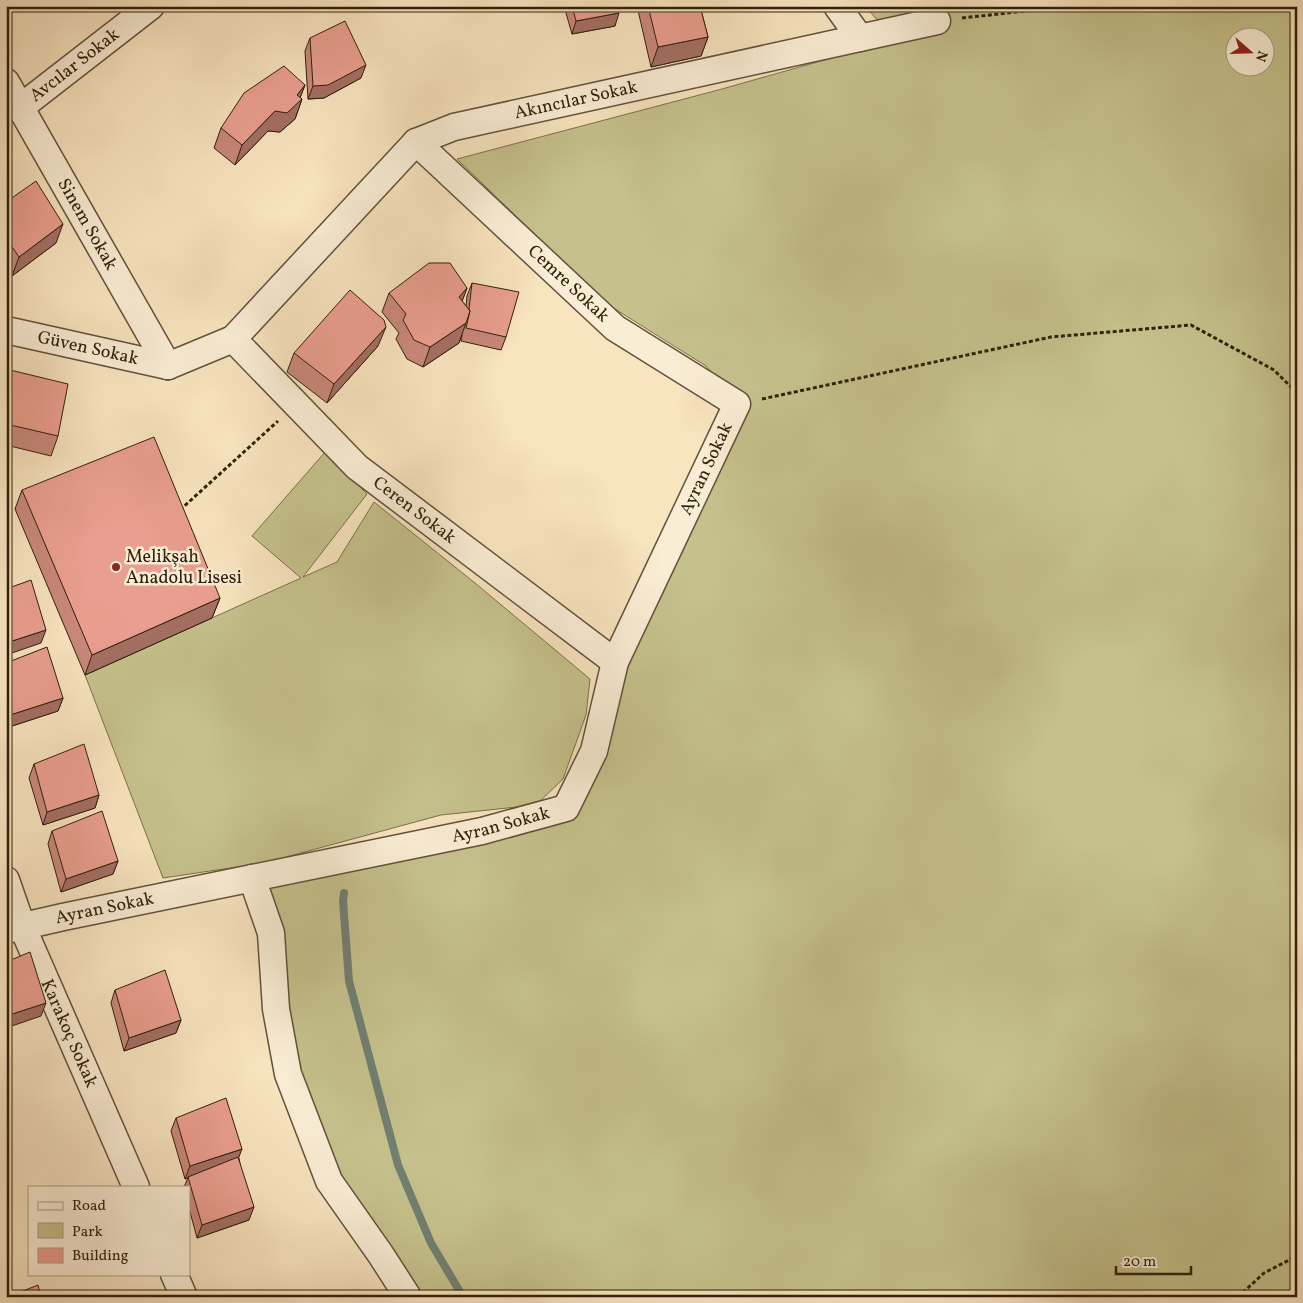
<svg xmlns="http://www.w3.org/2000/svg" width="1303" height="1303" viewBox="0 0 1303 1303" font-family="Vollkorn,serif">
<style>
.green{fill:#c5c18c;stroke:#7a704c;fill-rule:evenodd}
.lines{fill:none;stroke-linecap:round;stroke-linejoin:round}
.stream{stroke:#717f71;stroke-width:8}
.street-casing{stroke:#625138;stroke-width:29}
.path{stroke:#30200b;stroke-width:3;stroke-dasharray:4 2.5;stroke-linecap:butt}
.street{stroke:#faedd5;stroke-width:26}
.wall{fill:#c9887b;stroke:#30200b}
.shaded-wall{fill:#a46f64;stroke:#30200b}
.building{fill:#ea9e8f;stroke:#30200b}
.poi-dot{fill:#8f2418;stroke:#faedd5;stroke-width:2}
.labels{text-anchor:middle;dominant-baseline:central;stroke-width:5;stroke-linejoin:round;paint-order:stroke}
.street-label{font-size:18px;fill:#30200b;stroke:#faedd5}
.poi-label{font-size:18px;fill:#30200b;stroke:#faedd5;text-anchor:start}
</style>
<rect width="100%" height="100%" fill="#f8e4bf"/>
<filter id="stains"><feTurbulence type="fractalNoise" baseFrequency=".004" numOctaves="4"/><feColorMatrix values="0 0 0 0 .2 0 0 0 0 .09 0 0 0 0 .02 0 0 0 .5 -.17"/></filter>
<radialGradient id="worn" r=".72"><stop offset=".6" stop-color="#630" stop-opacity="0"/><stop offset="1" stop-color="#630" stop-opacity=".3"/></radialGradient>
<path class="green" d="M865,6h432v1291h-889l-27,-42 -93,-181 -36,-196 314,-70 49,-146 122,-258 -31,-38 -99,-62 -150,-145 265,-70 173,-49zM1236,38h30v30h-30z
M326,451l41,43 -64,83 34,-15 37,-60 101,81 115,96 -4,36 -23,64 -27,26 -95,10 -177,48 -101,15 -78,-203 216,-97 -49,-42z"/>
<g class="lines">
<path class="stream" d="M344,893l-1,8 6,80 49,184 33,78 32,54"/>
<defs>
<g id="street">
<path d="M837,6l23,32"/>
<path id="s1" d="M6,82l162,284"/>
<path id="s2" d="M21,107l130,-101"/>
<path id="s3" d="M6,330l162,36"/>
<path id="s4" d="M233,339l124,128 258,195"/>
<path id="s5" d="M168,366l65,-27 183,-197 38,-15 483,-106"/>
<path d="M252,878l19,55 5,76 12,65 41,107 52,74 27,42"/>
<path id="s6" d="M6,880l16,46 114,261"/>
<path id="s7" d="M6,930l57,-13 419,-86 84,-23 28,-57 21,-89 122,-258 -122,-76 -199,-186"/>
<path d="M174,1274l10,23"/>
</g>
</defs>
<use href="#street" class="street-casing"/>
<path class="path" d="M962,18l109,-12
M762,399l289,-62 140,-12 83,45 23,23
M180,510l98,-89
M1238,1297l26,-24 33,-17"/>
<use href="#street" class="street"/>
</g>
<path class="wall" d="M564,6h54l-3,20 -43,8z
M637,6h63l8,31 -7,19 -50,11z
M310,38l51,40 -37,20 -16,1 -3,-48z
M305,85l-5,13 2,1 -7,20 -15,13 -12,-1 -33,34 -21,-17 7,-20z
M6,202l50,41 -44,33 -6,-8z
M472,283l34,54 -5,13 -40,-9 1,-6 -3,8 -36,24 -16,-8 -11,-20 3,-6 -17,-21 7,-19 78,-5 -5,13 4,5 1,-10z
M378,346l-51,57 -40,-31 7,-19z
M6,369l52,67 -7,20 -45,-11z
M22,490l198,108 -8,20 -127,57 -70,-166z
M6,663l57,35 -5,13 -52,17z
M34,764l65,31 -4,13 -52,17 -14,-47z
M52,831l66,30 -5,13 -52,18 -13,-48z
M115,990l66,30 -5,13 -52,18 -13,-48z
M176,1118l63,40 10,62 -52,18 -8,-30v-21h-5l4,-9 -3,1 -14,-48z"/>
<path class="shaded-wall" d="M619,13l-4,13 -43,8 4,-13z
M708,37l-7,19 -50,11 7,-20z
M366,65l-5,13 -37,20 -16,1 5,-13z
M305,85l-7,18 4,-4 -7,20 -15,13 -12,-1 -33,34 7,-20 33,-34 22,-16z
M63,224l-7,19 -44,33 7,-19z
M467,288l-7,19 -1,-10z
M466,323l-7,20 -36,24 7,-20z
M386,327l-8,19 -51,57 7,-19z
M220,598l-8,20 -127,57 7,-20z
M46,630l-5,13 -35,12v-12z
M63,698l-5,13 -52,17 4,-13z
M99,795l-4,13 -52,17 4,-13z
M118,861l-5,13 -52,18 5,-13z
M46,1003l-5,13 -35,12v-12z
M181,1020l-5,13 -52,18 5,-13z
M242,1149l-5,13 -49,15v1l-3,1 5,-13z
M254,1207l-5,13 -52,18 5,-13z"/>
<path class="building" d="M572,6h46l1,7 -43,8z
M648,6h52l8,31 -50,10z
M345,21l21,44 -38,20 -15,1 -3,-48z
M284,66l21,19 -8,10 5,4 -15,14 -12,-2 -33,34 -21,-17 23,-35z
M36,181l27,43 -44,33 -13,-19v-36z
M429,263h21l17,25 -8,9 11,14 -4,12 -36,24 -16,-7 -11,-20 3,-6 -17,-21z
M472,283l47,9 -13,45 -40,-9 4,-17 -1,-2z
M350,290l34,30 2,7 -52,57 -40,-31z
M6,369l62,15 -10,52 -52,-12z
M154,437l66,161 -128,57 -70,-165z
M31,580l15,50 -40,13v-54z
M47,647l16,51 -53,17 -4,-15v-37z
M84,744l15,51 -52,17 -13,-48z
M102,811l16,50 -52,18 -14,-48z
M30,952l16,51 -40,13v-54z
M165,970l16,50 -52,18 -14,-48z
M226,1098l16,51 -52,17 -14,-48z
M238,1157l16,50 -52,18 -14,-48z
M38,1285l3,12h-33z"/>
<circle class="poi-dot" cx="116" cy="567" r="5"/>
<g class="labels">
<g class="street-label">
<text stroke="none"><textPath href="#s2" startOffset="68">Avcılar Sokak</textPath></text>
<text stroke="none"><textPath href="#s5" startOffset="505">Akıncılar Sokak</textPath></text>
<text stroke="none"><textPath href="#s1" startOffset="164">Sinem Sokak</textPath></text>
<text transform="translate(568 284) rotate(43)">Cemre Sokak</text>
<text stroke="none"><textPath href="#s3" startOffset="84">Güven Sokak</textPath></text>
<text stroke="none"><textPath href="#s7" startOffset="942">Ayran Sokak</textPath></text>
<text stroke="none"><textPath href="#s4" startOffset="250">Ceren Sokak</textPath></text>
<text stroke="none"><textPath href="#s7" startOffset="506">Ayran Sokak</textPath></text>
<text stroke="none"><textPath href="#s7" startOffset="101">Ayran Sokak</textPath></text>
<text stroke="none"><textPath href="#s6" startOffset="166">Karakoç Sokak</textPath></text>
</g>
<g class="poi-label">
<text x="126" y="557">Melikşah<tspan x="126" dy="21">Anadolu Lisesi</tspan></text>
</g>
</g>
<rect width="1303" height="1303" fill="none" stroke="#f8e4bf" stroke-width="25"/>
<rect x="8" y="8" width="1288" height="1288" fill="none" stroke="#30200b" stroke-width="2.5"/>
<rect x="12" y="12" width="1278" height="1278" fill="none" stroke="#30200b"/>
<rect x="28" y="1186" width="162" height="90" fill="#faedd5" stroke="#a99b84"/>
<rect x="38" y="1202" width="25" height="8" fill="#faedd5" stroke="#a99b84"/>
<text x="72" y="1210" font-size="15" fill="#30200b">Road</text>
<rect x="38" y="1223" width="25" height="15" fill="#c5c18c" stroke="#a99b84"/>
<text x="72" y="1236" font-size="15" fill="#30200b">Park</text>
<rect x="38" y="1248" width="25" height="15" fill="#ea9e8f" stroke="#a99b84"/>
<text x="72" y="1260" font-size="15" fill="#30200b">Building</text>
<g transform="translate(1250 52) rotate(110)"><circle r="24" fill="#faedd5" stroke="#a99b84"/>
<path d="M0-4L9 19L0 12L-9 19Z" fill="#8f2418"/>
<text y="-8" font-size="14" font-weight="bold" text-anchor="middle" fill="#30200b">N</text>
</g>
<path d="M1116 1266v8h75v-8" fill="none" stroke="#30200b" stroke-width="2.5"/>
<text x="1123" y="1266" font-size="15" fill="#30200b" stroke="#faedd5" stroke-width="4" paint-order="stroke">20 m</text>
<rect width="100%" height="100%" filter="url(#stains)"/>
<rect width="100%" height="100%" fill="url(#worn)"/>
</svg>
